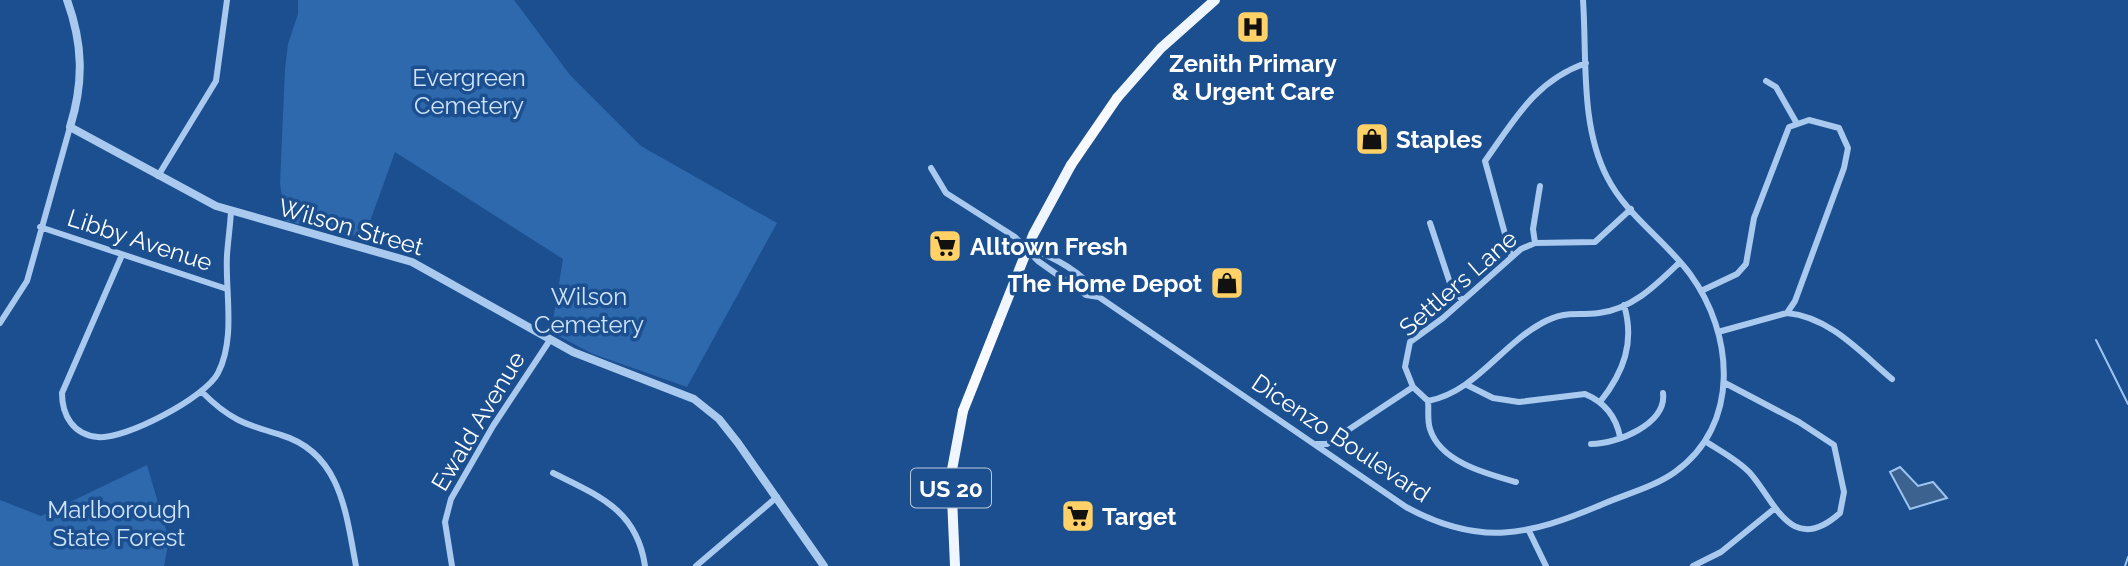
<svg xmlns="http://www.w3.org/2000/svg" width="2128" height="566" viewBox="0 0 2128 566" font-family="Raleway,sans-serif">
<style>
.green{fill:#2e69ad}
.water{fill:#3c6290;stroke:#9cc4f0;stroke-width:2}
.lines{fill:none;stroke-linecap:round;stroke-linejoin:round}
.stream{stroke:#9cc4f0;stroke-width:2}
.minor{stroke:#a9c9ee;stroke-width:6}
.tertiary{stroke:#a9c9ee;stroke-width:8}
.primary{stroke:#f0f6ff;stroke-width:10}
.trunk{stroke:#f8faff;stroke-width:10}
.labels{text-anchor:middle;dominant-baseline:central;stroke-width:7;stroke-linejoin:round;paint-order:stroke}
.shield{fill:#1b4f8f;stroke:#bbcadd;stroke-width:2}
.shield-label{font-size:23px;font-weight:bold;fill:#fff}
.poi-label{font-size:24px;font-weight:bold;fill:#fff;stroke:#1b4f8f;text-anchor:start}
.park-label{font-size:24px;fill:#cfe3fa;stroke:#1b4f8f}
.street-label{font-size:24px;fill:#fff;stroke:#1b4f8f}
</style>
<rect width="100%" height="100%" fill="#1b4f8f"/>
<path class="green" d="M298,0h216l56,75 71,71 136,77 -90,164 -94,-33 -42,-22 12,-73 -168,-107 -31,86 -79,-17 -5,-38 5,-114 3,-25 10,-30z
M147,465l22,75 -5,26h-164v-66l41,16z"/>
<path class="water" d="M1900,467l18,19 15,-4 14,16 -37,11 -20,-37z"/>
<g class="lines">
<path class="stream" d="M2096,340l32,64
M2125,566l3,-9"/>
<path class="minor" d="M1766,81l10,6 20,35
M931,168l15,25 69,44 23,24 48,34 13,2
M158,176l58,-95 11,-81
M1430,223l21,63 11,14
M40,227l187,62
M1535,243l-2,-14 7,-43
M1027,249c25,6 59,25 72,48l307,210c74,40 122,29 197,-3 23,-10 51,-17 72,-32 66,-47 59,-138 15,-198 -25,-34 -64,-59 -83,-97 -27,-52 -20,-120 -24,-177
M122,255l-60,138c0,22 11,42 36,44 27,3 108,-40 120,-64 18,-35 7,-81 9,-118 1,-14 3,-28 4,-43
M1511,256l-26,-95c30,-42 50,-80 101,-98
M1701,291l36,-17 9,-10 8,-46 35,-91 20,-7 30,8 9,20 -4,20 -49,133 -8,12 -69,19
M1787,313c43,4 74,40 105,66
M0,323l27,-42 43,-154
M1467,385l26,13 26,4 66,-8c19,8 31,22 35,43
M1413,387l15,14c47,-9 72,-55 114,-78 24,-13 33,-7 57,-10 34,-4 58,-29 81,-51
M202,392c28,28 42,32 79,43 60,18 65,78 75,131
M1428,401c1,9 -1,19 2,28 10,33 57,45 86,53
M1600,402c24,-30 35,-60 24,-97
M1705,441c15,10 33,19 45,32 25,28 41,84 90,40l4,-21 -10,-47 -35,-23 -74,-39
M1316,444h11l86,-57 -8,-20 5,-25 33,-24 78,-69 14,-6 60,-1 36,-33
M1591,444c26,0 76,-20 72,-51
M553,473c46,23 84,37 92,93
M1529,531l17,35
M452,566l-7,-44 6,-23 42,-73 57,-86
M696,566l81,-69
M1693,566l28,-14 53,-43"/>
<path class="tertiary" d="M67,0c16,44 17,82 3,127l146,79 196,56 161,90 121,47 25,20 19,24 86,123"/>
<path class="primary" d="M1117,98l44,-50 54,-48
M998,323l35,-88 38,-70
M955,566l-4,-91 12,-64"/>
<path class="trunk" d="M1071,165l46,-67
M963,411l35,-88"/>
</g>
<defs>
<symbol id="hospital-square" viewBox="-11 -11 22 22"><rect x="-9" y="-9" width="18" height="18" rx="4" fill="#ffd166" stroke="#1b4f8f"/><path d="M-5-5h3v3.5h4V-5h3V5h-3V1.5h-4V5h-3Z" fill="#111"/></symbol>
<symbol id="shop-square" viewBox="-11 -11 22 22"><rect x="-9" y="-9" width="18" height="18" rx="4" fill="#ffd166" stroke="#1b4f8f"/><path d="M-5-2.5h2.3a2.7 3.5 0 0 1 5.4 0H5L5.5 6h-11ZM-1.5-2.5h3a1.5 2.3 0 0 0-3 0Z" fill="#111"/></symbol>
<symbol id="supermarket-square" viewBox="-11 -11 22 22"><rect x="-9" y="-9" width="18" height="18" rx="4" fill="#ffd166" stroke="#1b4f8f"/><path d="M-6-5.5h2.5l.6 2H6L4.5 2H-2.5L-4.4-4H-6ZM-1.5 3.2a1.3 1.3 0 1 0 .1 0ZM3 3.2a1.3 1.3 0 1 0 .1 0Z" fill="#111"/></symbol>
</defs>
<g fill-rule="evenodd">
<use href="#hospital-square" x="1234" y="8" width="38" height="38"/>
<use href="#shop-square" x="1353" y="120" width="38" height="38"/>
<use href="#supermarket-square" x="926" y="227" width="38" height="38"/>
<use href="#shop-square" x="1208" y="264" width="38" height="38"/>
<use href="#supermarket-square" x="1059" y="497" width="38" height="38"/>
</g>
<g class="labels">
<rect class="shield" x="911" y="468.5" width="80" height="39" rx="5"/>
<g class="shield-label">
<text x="951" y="488">US 20</text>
</g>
<g class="poi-label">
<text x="1253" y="63" text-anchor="middle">Zenith Primary<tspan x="1253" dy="28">&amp; Urgent Care</tspan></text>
<text x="1396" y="139">Staples</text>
<text x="970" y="246">Alltown Fresh</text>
<text x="1202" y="283" text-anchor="end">The Home Depot</text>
<text x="1102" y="516">Target</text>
</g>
<g class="park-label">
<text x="469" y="77">Evergreen<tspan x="469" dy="28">Cemetery</tspan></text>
<text x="589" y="296">Wilson<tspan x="589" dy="28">Cemetery</tspan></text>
<text x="119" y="509">Marlborough<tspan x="119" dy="28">State Forest</tspan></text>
</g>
<g class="street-label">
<text transform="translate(351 227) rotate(16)">Wilson Street</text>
<text transform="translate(140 240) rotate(18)">Libby Avenue</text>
<text transform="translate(1458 283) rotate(-41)">Settlers Lane</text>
<text transform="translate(478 421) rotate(-59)">Ewald Avenue</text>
<text transform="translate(1341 438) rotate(34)">Dicenzo Boulevard</text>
</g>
</g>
</svg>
